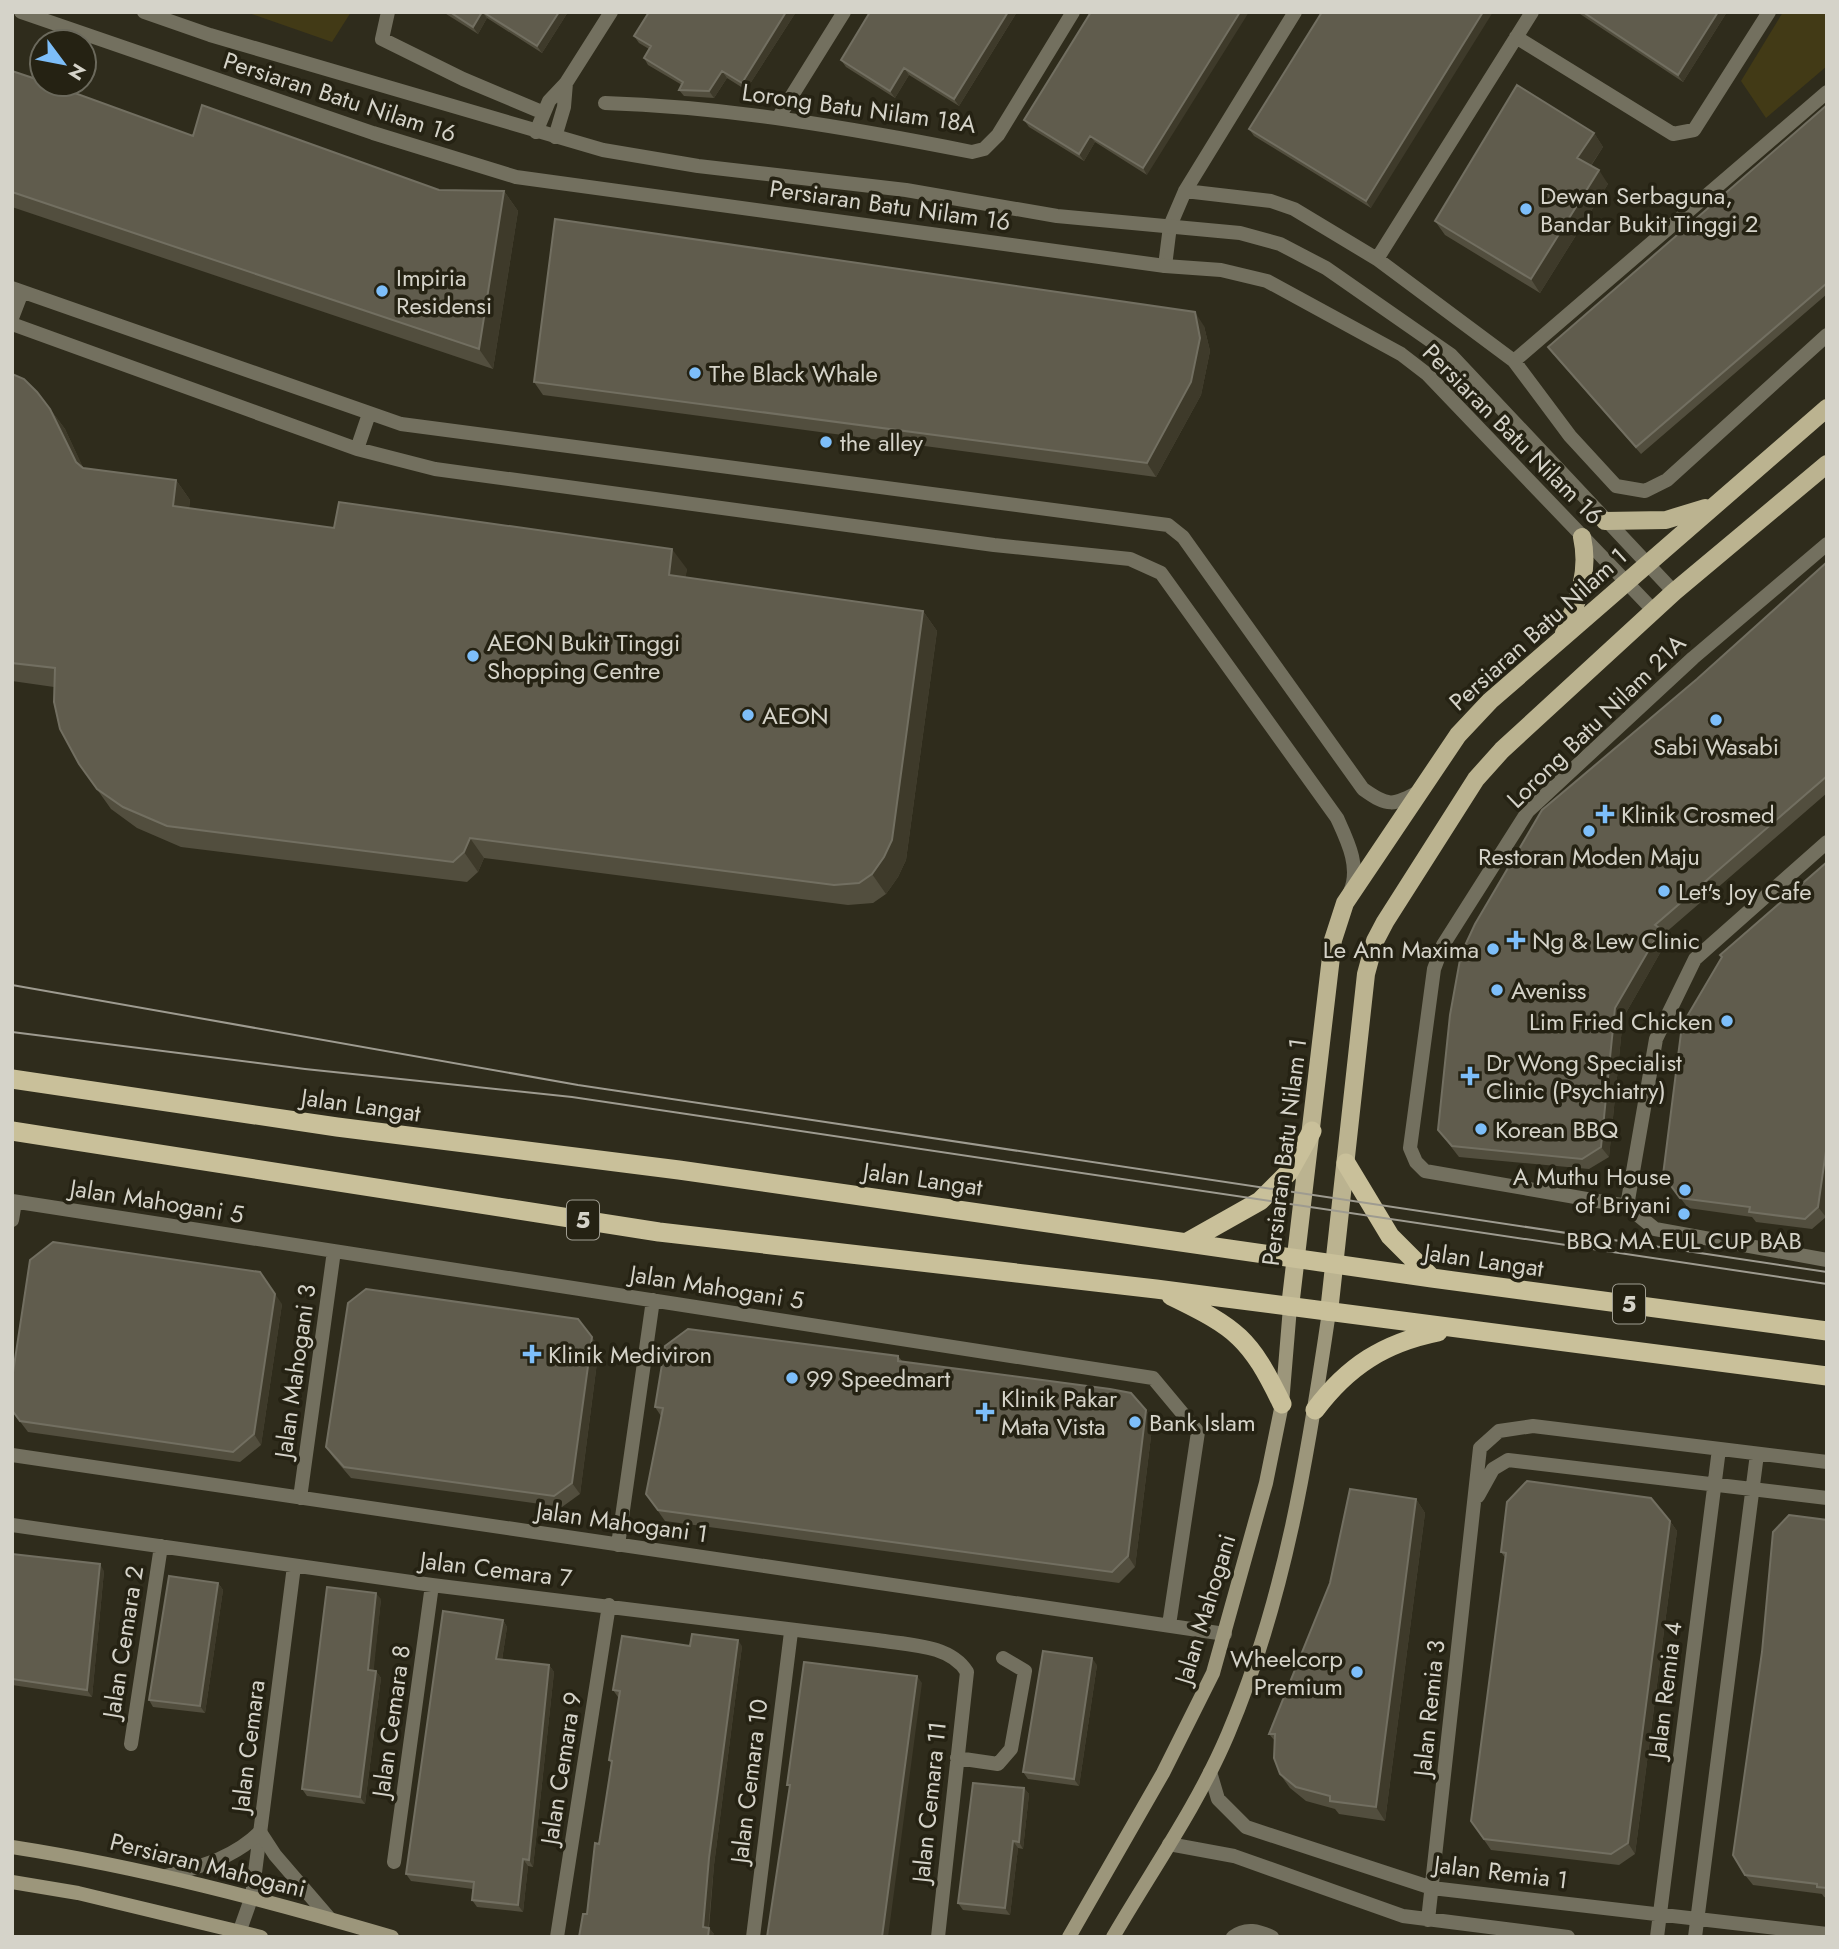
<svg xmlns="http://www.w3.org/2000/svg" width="1839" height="1949" viewBox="0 0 1839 1949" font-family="Jost,sans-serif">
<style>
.green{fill:#423a16}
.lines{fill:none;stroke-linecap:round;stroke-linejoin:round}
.minor{stroke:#73705f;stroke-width:14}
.tertiary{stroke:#73705f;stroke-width:14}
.secondary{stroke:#9c967b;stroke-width:14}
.primary{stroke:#bbb390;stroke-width:18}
.trunk{stroke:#c9c09a;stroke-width:19}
.tram{stroke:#9e9b90;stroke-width:2}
.wall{fill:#524e3e}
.shaded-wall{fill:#3e3a2a}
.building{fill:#605c4d;stroke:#726f61;stroke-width:2}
.poi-dot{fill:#7dbef9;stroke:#252213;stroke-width:2.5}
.labels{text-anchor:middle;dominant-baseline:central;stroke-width:7;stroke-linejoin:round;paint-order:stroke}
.shield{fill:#252213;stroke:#a09e92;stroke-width:2}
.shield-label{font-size:23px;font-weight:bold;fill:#d5d3c9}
.street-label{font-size:24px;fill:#d5d3c9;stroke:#252213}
.poi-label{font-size:24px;fill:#d5d3c9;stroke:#252213;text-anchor:start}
</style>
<rect width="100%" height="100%" fill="#2f2c1c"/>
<path class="green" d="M246,12h105l-19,30z
M1783,12h44v54l-61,52 -25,-37z"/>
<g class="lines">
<path class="minor" d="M388,12l-6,27 81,40 81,34
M1516,37l157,97 21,-4 75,-118
M605,103c124,4 246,25 367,49l12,-3 14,-14 75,-123
M778,118l66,-106
M536,132l13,-31 17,-18 45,-71
M555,137l9,-30 2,-24
M1185,191l86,10 23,8 83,50 137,102 56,75 46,50 29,5 22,-11 160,-145
M1377,259l155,-247
M1165,266l5,-40 15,-35 110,-179
M12,288l389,136 767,101 15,12 180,252c25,18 30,17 57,2
M12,318l10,-26
M12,324l345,125 78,20 559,76 136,14 31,14 176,245c10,22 24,49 13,74
M1514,361l313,-269
M357,449l12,-35
M1827,544l-134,114 -165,153 -85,134 -9,24 -24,179 6,14 9,9 202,35 28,23 172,31
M12,1201l1141,177 45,54 -29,193
M1627,1206l29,-167 39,-80 132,-117
M12,1220l3,-18
M12,1455l1213,179
M1478,1496l15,-27 15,-9 319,38
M300,1498l34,-247
M12,1525l420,60 445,55c30,5 73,4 90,32l-29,265
M618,1545l35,-245
M131,1744l30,-198
M957,1758l41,6 13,-15 14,-78 -22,-13
M1210,1772l8,27 28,28 186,61 395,46
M1169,1844l65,12 169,60 165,21
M394,1862l38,-277
M1428,1920l52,-472 19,-17 34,-5 294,36
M240,1930l12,-34 42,-330
M557,1937l52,-332
M753,1937l38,-305
M1233,1937c13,-10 26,-6 39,0
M1657,1937l62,-488
M1695,1937l62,-483"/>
<path class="tertiary" d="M21,12l352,121 143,44 649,89 56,4 46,11 134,73 26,20 227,237
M144,12l66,23 393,115 95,16 208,24 151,26 183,17 40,11 46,24 125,87 223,237
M166,1876c36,-10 68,-18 94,-44l15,23 55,64"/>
<path class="secondary" d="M12,1847c129,20 254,53 380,90
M12,1882l66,11 183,44
M1069,1937l94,-164 50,-100 53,-190 16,-79 8,-97
M1113,1937c39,-67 85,-132 115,-203 57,-134 80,-279 101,-422"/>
<path class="primary" d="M1605,521l61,-1 39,-12
M1564,633c14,-33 26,-60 18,-96
M1290,1307l43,-367 12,-37 113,-168 32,-34 337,-293
M1329,1312l37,-338 9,-33 10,-19 91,-143 26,-29 172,-158 153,-128"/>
<path class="trunk" d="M12,1079l325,48 342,43 753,108 395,53
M12,1131l647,101 497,57 671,87
M1346,1163l44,73 42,42
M1189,1241l71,-40 29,-29 23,-41
M1171,1296c66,32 79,42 111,108
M1315,1410c33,-44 69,-67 123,-78"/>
<path class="tram" d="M12,985l566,100 1249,187
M12,1032l293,37 267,28 1255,187"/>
</g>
<path class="wall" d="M443,12h125l-26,41 -55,-35 -9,16z
M649,12h147l-50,78 -19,-12 -13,20 -30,-2 -5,-6 3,-5 -34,-20 -4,-7 5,-9 -10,-6 -5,-7z
M1017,12l-58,94 -50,-31 -14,23 -49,-31 -5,-7z
M1091,12l56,163 -52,-33 -11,19 -55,-34 -5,-7z
M1322,12l49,196 -117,-72 -5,-7z
M1577,12h150l-44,70z
M12,71l181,65 246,54 65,1 14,20 -25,158 -481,-162z
M1827,105v189l-186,160 -88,-100 -5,-7z
M1594,133l9,14 -12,19 17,18 -68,109 -95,-58 -10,-14z
M1204,326l6,25 -9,44 -45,82 -613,-82 -9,-13z
M12,374l38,35 15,20 18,39 93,12 14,20 -1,8 145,20 353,41 -2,9 238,33 14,20 -31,229 -8,17 -12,17 -13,9 -25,2 -364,-47 -6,14 -11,10 -286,-35 -44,-19 -26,-19 -32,-45 -25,-77 -42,-6z
M1827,562v231l-163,141 4,5 -45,79 -14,139 -20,12 -130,-12 -21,-27 259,-451z
M1827,862v346l-1,9 -14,12 -56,-7 -4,-5 -64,-9 -25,-33 59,-217 -2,-3z
M282,1304l-21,141 -21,17 -212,-30 -16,-21z
M599,1347l-19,147 -18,13 -211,-29 -18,-21 -7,-10z
M898,1356l4,5 251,59 -18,147 -16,16 -454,-62 -19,-27 15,-78 -6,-9z
M1416,1499l9,14 -40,308 -46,-7 -4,-5 -29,-8 -16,-13 -10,-14 -5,-33 -6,-7z
M1827,1520v378l-3,-1 -2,-3 -69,-9 -8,-10 17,-223z
M1670,1521l7,10 -42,323 -16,11 -128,-15 -20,-29 35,-262 -5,-7z
M12,1554l92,17 -12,126 -80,-12z
M218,1583l5,7 -18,123 -52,-6 -4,-7z
M381,1599l-8,72h3l5,7 -16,126 -58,-8 -5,-7z
M503,1620l4,7 -5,33 47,5 5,7 -21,195 -5,-1 -5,46 -46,-5 -5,-7 1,-11 -62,-8 -5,-7z
M690,1646h52l-28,219 -5,63 5,6 -127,-20 25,-150 -3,-4 10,-63h-1l-5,-7z
M1097,1665l-18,121 -51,-7 -5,-7z
M1024,1788l5,6 -6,55 -5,-1 -8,67 -47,-5 -5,-7z"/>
<path class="shaded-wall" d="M482,12l5,6 -9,16 -5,-7z
M559,12h9l-26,41 -5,-7z
M786,12h10l-50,78 -4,-7z
M1008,12h9l-58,94 -5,-7z
M1240,12h9l-102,163 -4,-7z
M1483,12h10l-122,196 -5,-7z
M1718,12h9l-44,70 -5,-7z
M904,68l5,7 -14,23 -5,-7z
M722,71l5,7 -13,20 -5,-7z
M1594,133l9,14 -16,24 -10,-13z
M1090,136l5,6 -11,19 -5,-7z
M1599,170l9,14 -68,109 -9,-14z
M504,191l14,20 -25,158 -14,-20z
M1195,312l9,14 6,25 -9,44 -45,82 -9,-14z
M50,409l15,20 25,53 -14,-20z
M176,480l14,20 -3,26 -14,-20z
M672,549l15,20 -4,26 -14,-20z
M923,611l14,20 -31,229 -8,17 -12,17 -14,-20z
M470,838l14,20 -6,14 -14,-20z
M1661,929l7,10 -45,79 -14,139 -8,-10 14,-139z
M1827,1144v64l-1,9 -8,-10z
M260,1272l22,32 -21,141 -7,-11z
M592,1337l7,10 -19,147 -8,-11z
M1146,1410l7,10 -18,147 -7,-11z
M1416,1499l9,14 -40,308 -9,-14z
M1670,1521l7,10 -42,323 -7,-11z
M100,1564l4,7 -12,126 -5,-7z
M218,1583l5,7 -18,123 -5,-7z
M376,1593l5,6 -8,78 -5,-7z
M503,1620l4,7 -6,39 -5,-7z
M738,1640l4,6 -28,219 -6,66 1,-3 5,6 -1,3h-5l-5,-10 6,-69z
M1092,1658l5,7 -18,121 -5,-7z
M549,1665l5,7 -21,195 -4,-7z
M376,1671l5,7 -16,126 -5,-7z
M917,1676l5,7 -34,254h-6z
M1024,1788l5,6 -6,55 -4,-7z
M1013,1841l5,7 -8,67 -5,-7z
M523,1859l5,7 -5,46 -5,-7z"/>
<path class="building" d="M450,12h32l-9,15z
M483,12h76l-22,34z
M649,12h137l-44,71 -20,-12 -13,20 -30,-1 4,-8 -39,-24 7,-12 -17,-10z
M870,12h138l-54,87 -50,-31 -14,23 -49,-31z
M1091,12h149l-97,156 -53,-32 -11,18 -55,-34z
M1322,12h161l-117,189 -117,-72z
M1583,12h135l-40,63z
M12,71l30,10v3h8l143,52 9,-31 237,85 65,1 -25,158 -467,-157z
M1517,85l77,48 -17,25 22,12 -68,109 -96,-58z
M1827,105v178l-191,164 -88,-100z
M555,219l640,93 5,26 -9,44 -44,81 -613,-81z
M12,374l12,5 13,13 13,17 26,53 7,6 93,12 -3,26 161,22 5,-26 333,47 -3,26 254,36 -31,229 -8,17 -12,17 -13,9 -25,2 -364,-47 -6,14 -11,10 -286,-36 -44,-19 -26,-18 -18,-25 -19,-35 -6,-27 1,-34 -43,-5z
M1827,562v214l-172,149 6,4 -46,79 -14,139 -19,12 -130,-13 -14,-16 12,-115 11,-61 14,-30 67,-114 155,-131z
M1827,862v282l-9,63 -13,12 -56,-7 1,-5 -70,-9 -17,-23 19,-150 40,-68 -2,-2z
M53,1242l207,30 15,22 -21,140 -21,18 -213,-31 -8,-11v-31l18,-119z
M366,1289l212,30 14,18 -20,146 -18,13 -210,-29 -18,-20 22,-144z
M688,1329l210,27v5l212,28 21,4 15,17 -18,146 -16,16 -454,-62 -12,-16 17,-86 -8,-1 10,-61z
M1527,1481l124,17 19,23 -42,322 -17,11 -127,-15 -13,-18 35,-268 -5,-1 6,-50z
M1350,1489l66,10 -40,308 -46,-6v-5l-34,-9 -16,-13 -6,-16 1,-24h-6l61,-151z
M1789,1515l38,5v368l-10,-1v-3l-72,-9 -12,-20 29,-203 11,-120z
M12,1554l88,10 -13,126 -75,-11z
M169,1576l49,7 -18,123 -51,-6z
M327,1587l49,6 -8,77 8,1 -16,126 -58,-8z
M443,1611l60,9 -7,39 53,6 -20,195 -6,-1 -5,46 -46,-5 2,-18 -68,-8z
M692,1634l46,6 -29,218 -6,69 6,1 -1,9h-129l4,-23h4l8,-71 4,1 13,-83 -3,-1 11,-69 -7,-1 9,-54 68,10z
M1043,1651l49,7 -18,121 -51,-7z
M804,1662l113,14 -35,261h-115l23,-152h-3z
M973,1783l51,5 -5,54 -6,-1 -8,67 -47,-5z"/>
<g class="poi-dot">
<circle cx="1526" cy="209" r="7"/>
<circle cx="382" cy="291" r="7"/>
<circle cx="695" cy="373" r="7"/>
<circle cx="826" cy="442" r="7"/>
<circle cx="473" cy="656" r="7"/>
<circle cx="748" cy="715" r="7"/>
<circle cx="1716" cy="720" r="7"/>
<path d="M1601.5 803.5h7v7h7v7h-7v7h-7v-7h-7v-7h7z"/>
<circle cx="1589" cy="831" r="7"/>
<circle cx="1664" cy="891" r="7"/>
<path d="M1512.5 929.5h7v7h7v7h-7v7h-7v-7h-7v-7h7z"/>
<circle cx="1493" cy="949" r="7"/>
<circle cx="1497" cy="990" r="7"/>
<circle cx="1727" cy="1021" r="7"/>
<path d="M1466.5 1065.5h7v7h7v7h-7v7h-7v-7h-7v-7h7z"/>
<circle cx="1481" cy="1129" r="7"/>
<circle cx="1685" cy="1190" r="7"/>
<circle cx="1684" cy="1214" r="7"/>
<path d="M528.5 1343.5h7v7h7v7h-7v7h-7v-7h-7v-7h7z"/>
<circle cx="792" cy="1378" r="7"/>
<path d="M981.5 1401.5h7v7h7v7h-7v7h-7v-7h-7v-7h7z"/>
<circle cx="1135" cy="1422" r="7"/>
<circle cx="1357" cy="1672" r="7"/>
</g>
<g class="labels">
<g class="shield">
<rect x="567" y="1200.5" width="32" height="39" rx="5"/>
<rect x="1613" y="1284.5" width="32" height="39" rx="5"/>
</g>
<g class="shield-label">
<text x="583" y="1220">5</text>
<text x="1629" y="1304">5</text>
</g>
<g class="street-label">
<text transform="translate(340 97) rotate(18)">Persiaran Batu Nilam 16</text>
<text transform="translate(859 108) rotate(8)">Lorong Batu Nilam 18A</text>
<text transform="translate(890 205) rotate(8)">Persiaran Batu Nilam 16</text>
<text transform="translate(1513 434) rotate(45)">Persiaran Batu Nilam 16</text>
<text transform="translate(1538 629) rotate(-42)">Persiaran Batu Nilam 1</text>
<text transform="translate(1596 721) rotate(-44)">Lorong Batu Nilam 21A</text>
<text transform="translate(361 1105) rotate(8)">Jalan Langat</text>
<text transform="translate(1284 1152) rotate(-83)">Persiaran Batu Nilam 1</text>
<text transform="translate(923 1179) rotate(8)">Jalan Langat</text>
<text transform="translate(157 1201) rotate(9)">Jalan Mahogani 5</text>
<text transform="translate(1484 1260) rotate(8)">Jalan Langat</text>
<text transform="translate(717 1287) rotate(9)">Jalan Mahogani 5</text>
<text transform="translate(295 1371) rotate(-82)">Jalan Mahogani 3</text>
<text transform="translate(622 1522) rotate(8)">Jalan Mahogani 1</text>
<text transform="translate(496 1569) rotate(7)">Jalan Cemara 7</text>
<text transform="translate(1205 1609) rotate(-73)">Jalan Mahogani</text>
<text transform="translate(123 1642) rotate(-81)">Jalan Cemara 2</text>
<text transform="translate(1665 1690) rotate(-83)">Jalan Remia 4</text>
<text transform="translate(1429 1708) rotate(-84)">Jalan Remia 3</text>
<text transform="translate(391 1721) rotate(-82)">Jalan Cemara 8</text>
<text transform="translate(248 1746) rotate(-83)">Jalan Cemara</text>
<text transform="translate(561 1768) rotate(-81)">Jalan Cemara 9</text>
<text transform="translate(749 1781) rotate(-83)">Jalan Cemara 10</text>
<text transform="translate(929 1802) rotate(-84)">Jalan Cemara 11</text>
<text transform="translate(208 1865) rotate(14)">Persiaran Mahogani</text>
<text transform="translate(1501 1872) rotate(7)">Jalan Remia 1</text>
</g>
<g class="poi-label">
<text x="1540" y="195">Dewan Serbaguna,<tspan x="1540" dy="28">Bandar Bukit Tinggi 2</tspan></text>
<text x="396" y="277">Impiria<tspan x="396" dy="28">Residensi</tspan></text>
<text x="709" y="373">The Black Whale</text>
<text x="840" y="442">the alley</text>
<text x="487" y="642">AEON Bukit Tinggi<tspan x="487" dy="28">Shopping Centre</tspan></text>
<text x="762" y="715">AEON</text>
<text x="1716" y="746" text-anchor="middle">Sabi Wasabi</text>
<text x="1621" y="814">Klinik Crosmed</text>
<text x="1589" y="856" text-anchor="middle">Restoran Moden Maju</text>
<text x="1678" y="891">Let's Joy Cafe</text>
<text x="1532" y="940">Ng &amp; Lew Clinic</text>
<text x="1479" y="949" text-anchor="end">Le Ann Maxima</text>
<text x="1511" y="990">Aveniss</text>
<text x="1713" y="1021" text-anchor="end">Lim Fried Chicken</text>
<text x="1486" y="1062">Dr Wong Specialist<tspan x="1486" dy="28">Clinic (Psychiatry)</tspan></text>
<text x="1495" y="1129">Korean BBQ</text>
<text x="1671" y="1176" text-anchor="end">A Muthu House<tspan x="1671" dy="28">of Briyani</tspan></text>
<text x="1684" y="1240" text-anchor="middle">BBQ MA EUL CUP BAB</text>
<text x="548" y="1354">Klinik Mediviron</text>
<text x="806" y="1378">99 Speedmart</text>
<text x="1001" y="1398">Klinik Pakar<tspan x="1001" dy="28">Mata Vista</tspan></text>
<text x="1149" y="1422">Bank Islam</text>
<text x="1343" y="1658" text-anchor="end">Wheelcorp<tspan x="1343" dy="28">Premium</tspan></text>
</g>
</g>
<rect width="1839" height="1949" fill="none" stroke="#d5d3c9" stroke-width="28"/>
<g transform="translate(63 63) rotate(122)"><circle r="33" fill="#252213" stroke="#6b695c" stroke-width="2"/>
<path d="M0-5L12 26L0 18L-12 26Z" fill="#7dbef9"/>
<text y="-10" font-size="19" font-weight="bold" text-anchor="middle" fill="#d5d3c9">N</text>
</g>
</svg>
